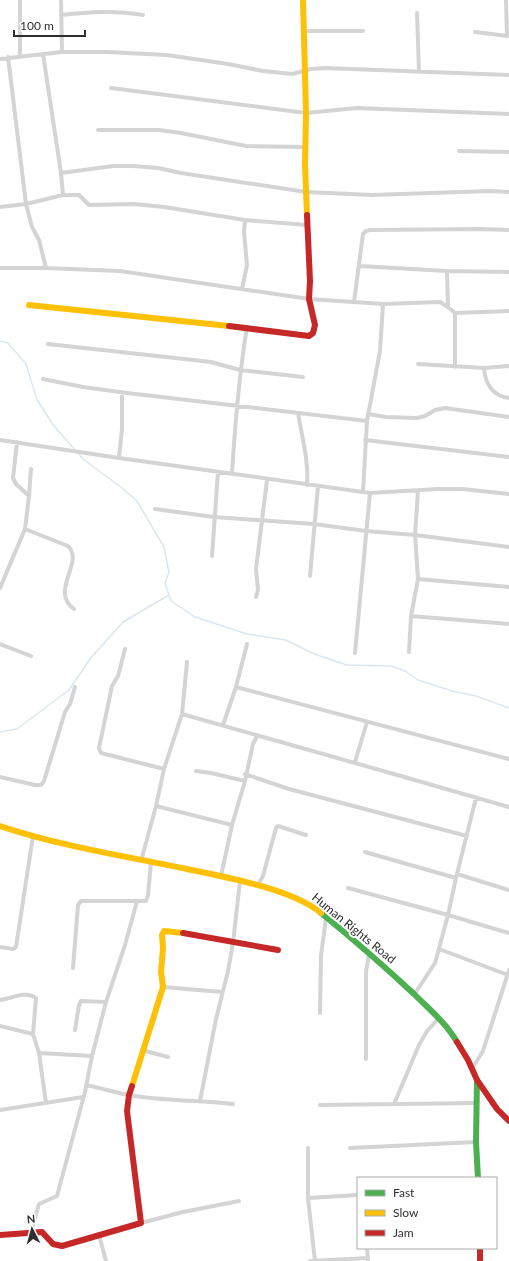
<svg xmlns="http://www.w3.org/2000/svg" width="509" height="1261" viewBox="0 0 509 1261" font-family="Lato,sans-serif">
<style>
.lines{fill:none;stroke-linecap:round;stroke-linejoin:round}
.stream{stroke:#dbe6f0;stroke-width:1.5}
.street{stroke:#d4d4d4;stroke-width:4}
.fast{stroke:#4caf50;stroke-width:6}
.slow{stroke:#ffc107;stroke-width:6}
.jam{stroke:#c62828;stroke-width:6}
.labels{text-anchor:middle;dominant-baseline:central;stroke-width:4;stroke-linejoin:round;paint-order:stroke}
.street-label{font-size:12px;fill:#2f2f2f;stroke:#fff}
</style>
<rect width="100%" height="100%" fill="#fff"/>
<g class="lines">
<path class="stream" d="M0,341l8,2 18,21 11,36 17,26 22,25
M78,453l5,6 39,29 15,13 27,46 5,25 -4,11 6,18 24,16 52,17 39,6 28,14 33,11 44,1 14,5 13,9 34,11 24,5 33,12
M0,732l17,-3 52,-39 21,-31 33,-37 46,-27"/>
<path class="street" d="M61,0l1,52
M506,0l1,36
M417,13l2,59
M61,15c28,-3 54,-5 82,0
M303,31h60
M475,32l33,4
M43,54l18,119 2,22
M20,56v-56
M8,57l18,147 6,23 7,13 7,28
M0,59l62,-7h45l60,3 61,9 35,7 29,3 19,-5 14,-1 184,7
M111,88l195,25 51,-5 152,6
M98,130h61l22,3 65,13 59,1
M459,151l50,1
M61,173l52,-7h20l25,2 23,5 125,19 66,3 118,-4 19,1
M0,207l26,-3 37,-9h16l10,10 45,-1 30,3 81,13 62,5
M360,266l87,5 62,1
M0,268h46l74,3 189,28 74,5 57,-2 8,5 7,6 54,-2
M447,271l1,36
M242,289l5,-24 -3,-33 1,-12
M354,302l9,-68 3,-3 4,-1 109,-1 30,1
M48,344l163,18 29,8 63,7
M418,364l66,4 25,-2
M455,367v-54
M484,368c1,16 9,28 25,30
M43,379l40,8 44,6 240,28
M298,413c4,24 11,49 9,72
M368,414l18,3 31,1 8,-2 10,-6 10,-2 64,9
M0,440l119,18 251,35 68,-4h24l47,5
M365,440l144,17
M17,442l-4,36 3,6 13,12
M119,458l3,-29v-36
M232,474c3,-50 7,-98 15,-147
M363,492l4,-71 13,-70 3,-47
M155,509l59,8 100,7 52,7 49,4 94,12
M25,529l43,17c17,16 -19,45 6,63
M212,556l6,-84
M310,576l8,-90
M418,579l91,8
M0,588l25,-59 4,-33 2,-27
M256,597l2,-7 -2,-21 11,-89
M411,616l98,8
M0,644l31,12
M125,649l-7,27 -6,10 -13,62 2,5 63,16
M409,652l2,-36 7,-37 -3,-44 3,-44
M355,653l15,-160
M236,687l273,72
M182,714c109,30 218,62 327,93
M223,725l13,-38 11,-43
M355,762l12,-40
M196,771l15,2 34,8
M245,774l44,15 178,47
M0,777l35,8h6l3,-4 21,-69 5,-8 5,-17
M156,806l76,19
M365,852l91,26
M141,861l15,-55 8,-37 18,-55 5,-52
M457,874l52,16
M221,876l11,-51 13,-44 8,-37 4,-8
M258,885l5,-9 13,-48 2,-2 28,9
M348,888l100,27 61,18
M0,947l13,2 3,-2 17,-111
M439,949l69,26
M73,968l5,-63 3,-4h56
M163,987l59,5
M414,995l21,-32 13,-48 8,-37 20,-80
M0,1000c11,-1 25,-10 36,-2l-3,36
M320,1013l1,-57 5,-38
M0,1026l33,8 6,19 7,50
M75,1030l4,-25 2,-4 25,1
M142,1050l26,7
M39,1053l53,3
M366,1059v-87l3,-18
M472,1069l11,-18 26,-81
M86,1085c14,3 28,7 42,10 35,6 70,5 105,9
M200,1101l16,-82 12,-48 5,-28 7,-62
M394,1104l25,-59 8,-14 12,-13
M320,1105l157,-2
M0,1110l83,-13
M308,1148v50l7,63
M350,1148l126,-6
M308,1198l50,-3
M141,1223l42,-11 56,-11
M31,1232l8,-28 18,-8 28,-104 7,-36 14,-54 19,-57 12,-44h9l2,-6 3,-33
M99,1235l7,26
M367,1248l1,13
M310,1261l58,-3"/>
<path class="fast" d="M321,913c32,26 63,53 93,81 15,15 32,29 43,48
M477,1080l-1,62 2,36"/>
<path class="slow" d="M303,0l3,113 -1,52 2,50
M29,305l200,21
M0,826c60,20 124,30 187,43 38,8 105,20 134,44
M132,1086l31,-99 -2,-15 2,-24 -1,-13 2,-4 19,2"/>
<path class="jam" d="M229,326l80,10 4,-3 2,-8 -6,-26 1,-18 -3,-66
M183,933l95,17
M457,1042l11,18 9,20 20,29 12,12
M0,1235l42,-3 11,12 9,2 79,-23 -14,-112 2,-16 3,-9
M480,1248v13"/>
</g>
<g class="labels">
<g class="street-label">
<text transform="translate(354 928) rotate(39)">Human Rights Road</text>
</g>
</g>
<rect x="357" y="1177" width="140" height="72" fill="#ffffff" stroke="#acacac"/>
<rect x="365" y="1190" width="20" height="6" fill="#4caf50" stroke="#acacac"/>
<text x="393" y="1197" font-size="12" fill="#2f2f2f">Fast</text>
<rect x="365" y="1210" width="20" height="6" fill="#ffc107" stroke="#acacac"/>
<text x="393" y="1217" font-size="12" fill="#2f2f2f">Slow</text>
<rect x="365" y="1230" width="20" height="6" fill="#c62828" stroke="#acacac"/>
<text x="393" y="1237" font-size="12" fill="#2f2f2f">Jam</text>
<g transform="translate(32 1229) rotate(354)" stroke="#ffffff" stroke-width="3" paint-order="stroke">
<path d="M0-3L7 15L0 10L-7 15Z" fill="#2f2f2f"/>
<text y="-6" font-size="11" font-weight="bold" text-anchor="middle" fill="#2f2f2f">N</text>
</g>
<path d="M14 30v6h71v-6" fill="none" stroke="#2f2f2f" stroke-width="2"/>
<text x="20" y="30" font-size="12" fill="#2f2f2f" stroke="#ffffff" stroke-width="3" paint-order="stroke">100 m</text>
</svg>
